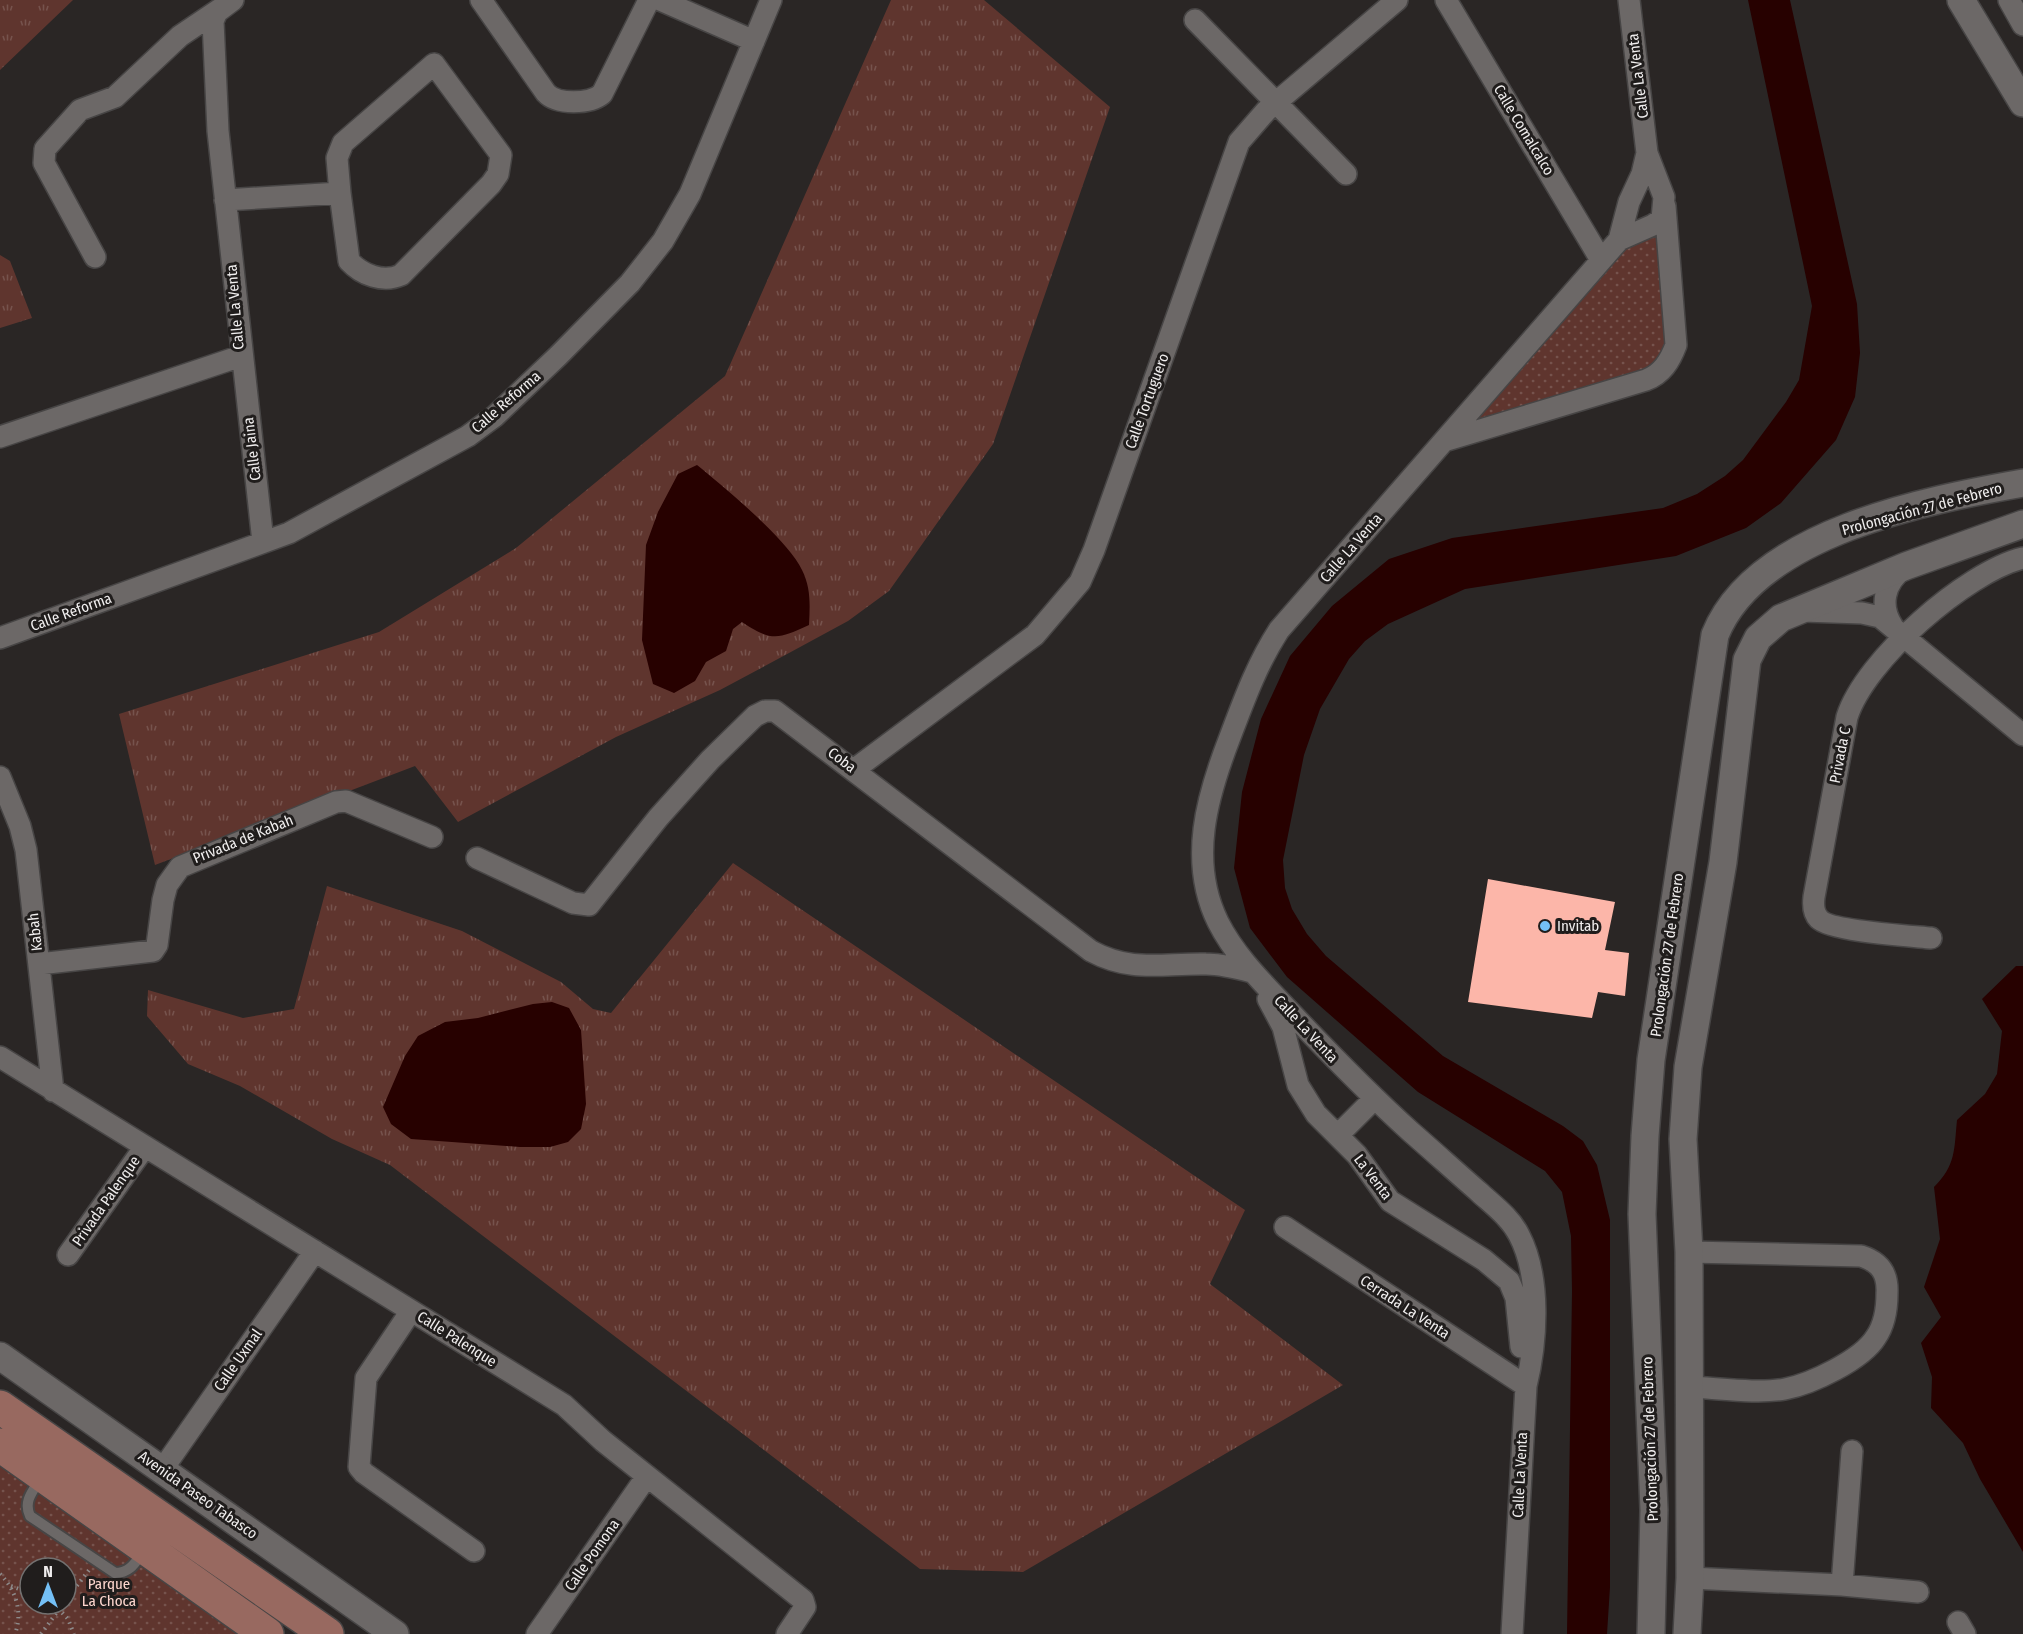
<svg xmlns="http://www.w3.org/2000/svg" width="2023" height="1634" viewBox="0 0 2023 1634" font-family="'Fira Sans Condensed',sans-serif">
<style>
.grass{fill:url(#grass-tufts)}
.park{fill:url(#park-dots);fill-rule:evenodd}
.water{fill:#270100}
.building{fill:#fcb6a9}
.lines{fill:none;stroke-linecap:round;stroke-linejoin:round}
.service-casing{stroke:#474545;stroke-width:14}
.minor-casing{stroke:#474545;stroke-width:24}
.tertiary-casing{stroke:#474545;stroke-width:30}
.primary-casing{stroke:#474545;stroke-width:36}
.path{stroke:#8d8a8a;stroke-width:4;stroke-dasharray:1.5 4.5;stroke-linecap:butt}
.service{stroke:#6c6867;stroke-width:10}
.minor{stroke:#6c6867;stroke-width:21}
.tertiary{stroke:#6c6867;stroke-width:27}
.primary{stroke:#986960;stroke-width:33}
.poi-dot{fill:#74c0f6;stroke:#201d1c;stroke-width:2}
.labels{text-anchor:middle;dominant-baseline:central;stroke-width:6;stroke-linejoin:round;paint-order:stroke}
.street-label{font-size:15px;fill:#f0eeee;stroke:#201d1c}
.poi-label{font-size:15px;fill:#f0eeee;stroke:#201d1c;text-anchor:start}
.park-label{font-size:15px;fill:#fdd6ce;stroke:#201d1c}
</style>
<defs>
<pattern id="grass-tufts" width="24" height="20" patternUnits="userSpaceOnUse" patternTransform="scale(1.5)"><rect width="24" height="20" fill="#5f352e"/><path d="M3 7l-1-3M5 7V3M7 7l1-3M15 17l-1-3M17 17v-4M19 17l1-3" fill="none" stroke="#76534d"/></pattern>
<pattern id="park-dots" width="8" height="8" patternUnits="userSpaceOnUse" patternTransform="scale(1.5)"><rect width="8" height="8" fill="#5f352e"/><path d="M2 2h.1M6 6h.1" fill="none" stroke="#76534d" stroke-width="1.8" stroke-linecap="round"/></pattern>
</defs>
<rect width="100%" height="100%" fill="#2a2625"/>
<path class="grass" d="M0,0h73l-73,70z
M891,0h93l126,107 -117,337 -104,147 -41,30 -59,32 -69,37 -104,47 -158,85 -43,-56 -260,99 -36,-151 260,-82 137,-84 209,-172z
M0,255l10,6 22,57 -32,10z
M733,863l512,347 -35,74 133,101 -320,187 -103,-3 -530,-404 -58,-26 -92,-53 -52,-22 -41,-48 1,-26 95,28 51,-9 33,-123 135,45 99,51 32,27 18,4z"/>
<path class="park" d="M1667,230l9,97 -17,46 -215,68 175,-201z
M0,1464l239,170h-239zM30,1568h36v36h-36z"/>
<path class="water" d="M1748,0h42l67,304 3,49 -5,44 -19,43 -55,63 -35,25 -70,28 -211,33 -77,35 -23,17 -16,18 -29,50 -16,46 -21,105 2,28 7,21 15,25 19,22 117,100 120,70 20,15 14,24 13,55v367l-3,47h-40l5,-343 -1,-55 -9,-44 -17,-21 -127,-79 -131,-115 -37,-49 -16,-60 8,-76 19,-73 29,-63 42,-50 57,-47 63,-21 211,-30 34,-14 28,-18 18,-16 43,-58 13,-22 13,-74z
M697,465c27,22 91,75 105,105 9,18 8,35 7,55 -31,14 -37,17 -67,-3l-9,7 -7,22 -20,11 -11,19 -21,12 -21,-9 -11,-44 4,-95 12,-33 20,-38z
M2016,966h7v586l-43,-73 -17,-36 -32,-35 1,-31 -11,-34 20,-26 -17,-30 16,-48 -6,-52c22,-22 20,-37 23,-67l28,-26 12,-20 5,-43 -20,-32z
M552,1002l17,6 12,22 5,74 -5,25 -13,13 -18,5h-30l-109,-8 -20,-15 -8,-17 22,-51 13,-20 27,-14 33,-4 55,-14z"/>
<path class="building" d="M1488,879l127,23 -10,48 24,3 -4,43 -27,-4 -6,26 -124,-16z"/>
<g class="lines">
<defs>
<path id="service" d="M41,1478c-8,13 -18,23 -11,38l85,57c15,0 20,-10 28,-21"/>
<path id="minor" d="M233,0l-16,12 -4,9 5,110 45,411
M481,0l65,93c11,12 44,11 56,1l47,-94
M660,0l94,41
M1446,0l155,260
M2009,0l14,25
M1195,20l151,154
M225,200l115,-7 -3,-35 6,-15 91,-79 67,91 -3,19 -7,10 -90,91c-18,8 -39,0 -52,-14l-9,-68
M1619,240l10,-38 13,-28 5,-21
M95,257l-51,-94 1,-14 35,-39 35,-13 65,-61 40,-27
M0,437l241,-81
M1444,441l202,-61c16,-6 24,-19 30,-35l-11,-139
M1803,611l59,2 18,4 143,118
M1893,627c-14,-21 -9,-44 11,-59
M0,638l289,-105 179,-97 27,-20 63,-60 72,-73 33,-42 27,-47 81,-194
M855,769l180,-134 45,-53 14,-32 145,-408 27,-31 131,-111
M0,777l20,49 6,24 27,241
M477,858l96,45 16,2 69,-87 52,-58 45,-44 10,-5h10l316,240c41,22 71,12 115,13 16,0 31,4 46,8
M1931,938c-20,-2 -101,-7 -112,-19 -6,-6 -6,-14 -5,-22l33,-180c18,-57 119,-145 176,-159
M39,964l114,-13 4,-6 6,-45 4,-15 13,-18 156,-65 10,-1 86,36
M1268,999l15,28 15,58 18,29 41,41 33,46 94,59 25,21 7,17 5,49
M0,1057l564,348 39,36 200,159 2,7 -18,27
M1338,1135l36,-36
M1285,1227l241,159
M68,1255l76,-107
M411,1311l-45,67 -7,89 5,6 110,78
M1688,1387c29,1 69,7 97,2 26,-5 77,-29 91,-52 9,-13 11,-29 11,-44 1,-20 -7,-31 -26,-37l-172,-4
M162,1470l153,-219
M1690,1578l152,7 76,7
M1842,1585l10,-134
M1958,1622l7,12
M537,1634l110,-158
M1512,1634l14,-248c11,-45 15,-109 -7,-151 -9,-18 -26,-30 -40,-43 -23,-20 -45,-40 -68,-60 -41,-37 -78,-75 -116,-115 -28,-30 -59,-59 -77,-95 -30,-61 -11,-126 12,-185 14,-37 27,-73 49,-107l340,-390 34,-15 9,-6 2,-22 -17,-44 -18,-153"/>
<path id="tertiary" d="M1961,0l62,103
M0,1356l395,278
M1651,1634l3,-124 -12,-296 3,-78 6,-76 64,-425c41,-102 211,-135 308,-152
M1687,1634l3,-56 -1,-326 -6,-113 5,-72 35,-205 24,-202 11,-22 23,-20 125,-52 117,-42"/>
<path id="primary" d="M0,1407l327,227
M0,1445l267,189"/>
</defs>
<use href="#service" class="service-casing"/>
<use href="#minor" class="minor-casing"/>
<use href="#tertiary" class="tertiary-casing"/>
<use href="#primary" class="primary-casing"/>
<path class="path" d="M0,1574c16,16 23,38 15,60
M11,1586l19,7
M66,1600l23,-30
M54,1604l14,15 6,15
M41,1634l22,-30"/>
<use href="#service" class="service"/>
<use href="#minor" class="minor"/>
<use href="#tertiary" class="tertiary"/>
<use href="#primary" class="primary"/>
</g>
<circle class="poi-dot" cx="1545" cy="926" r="6"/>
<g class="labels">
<g class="street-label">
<text transform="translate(1638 76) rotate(-97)">Calle La Venta</text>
<text transform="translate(1524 130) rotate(59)">Calle Comalcalco</text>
<text transform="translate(235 307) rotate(-95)">Calle La Venta</text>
<text transform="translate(1147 401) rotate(-70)">Calle Tortuguero</text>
<text transform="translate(506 402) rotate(-41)">Calle Reforma</text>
<text transform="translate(252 449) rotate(-97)">Calle Jaina</text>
<text transform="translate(1922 509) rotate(-15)">Prolongación 27 de Febrero</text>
<text transform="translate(1351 548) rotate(-49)">Calle La Venta</text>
<text transform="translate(71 612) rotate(-20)">Calle Reforma</text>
<text transform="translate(1840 755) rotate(-79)">Privada C</text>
<text transform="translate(842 760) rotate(37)">Coba</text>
<text transform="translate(243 839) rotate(-22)">Privada de Kabah</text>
<text transform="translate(35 932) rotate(-96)">Kabah</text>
<text transform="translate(1667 955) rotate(-82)">Prolongación 27 de Febrero</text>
<text transform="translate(1306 1029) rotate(47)">Calle La Venta</text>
<text transform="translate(1373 1177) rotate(53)">La Venta</text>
<text transform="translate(106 1201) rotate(-55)">Privada Palenque</text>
<text transform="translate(1405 1307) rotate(33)">Cerrada La Venta</text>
<text transform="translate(457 1339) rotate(32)">Calle Palenque</text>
<text transform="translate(238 1360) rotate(-55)">Calle Uxmal</text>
<text transform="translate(1650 1439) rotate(-92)">Prolongación 27 de Febrero</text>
<text transform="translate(1520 1475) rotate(-87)">Calle La Venta</text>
<text transform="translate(198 1495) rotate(35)">Avenida Paseo Tabasco</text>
<text transform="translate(592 1555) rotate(-55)">Calle Pomona</text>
</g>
<g class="poi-label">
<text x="1557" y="926">Invitab</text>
</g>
<g class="park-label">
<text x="109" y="1584">Parque<tspan x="109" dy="17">La Choca</tspan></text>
</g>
</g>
<g transform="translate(48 1586)"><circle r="28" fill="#201d1c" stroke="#737170" stroke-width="1.5"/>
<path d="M0-4.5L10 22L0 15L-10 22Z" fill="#74c0f6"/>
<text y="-9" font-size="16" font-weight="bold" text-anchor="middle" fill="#f0eeee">N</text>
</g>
</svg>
